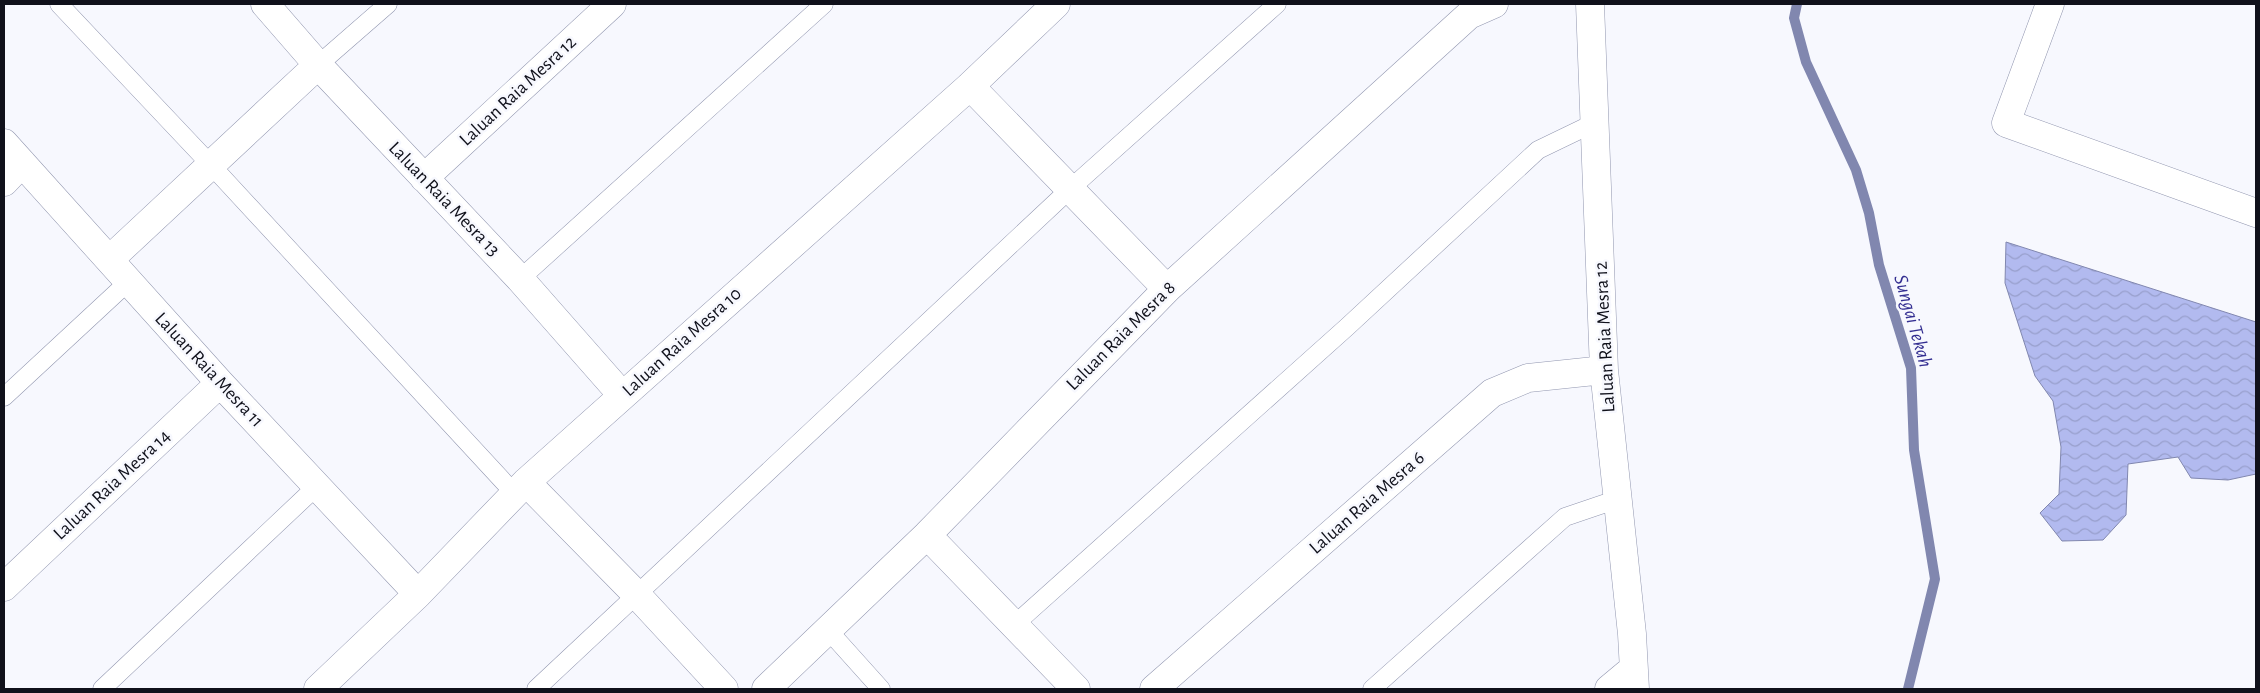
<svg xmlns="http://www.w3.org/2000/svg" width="2260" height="693" viewBox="0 0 2260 693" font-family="'Alegreya Sans',sans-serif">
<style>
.water{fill:url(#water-waves);stroke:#8187af}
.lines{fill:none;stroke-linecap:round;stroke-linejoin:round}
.stream{stroke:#8187af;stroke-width:10}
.lane-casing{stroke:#9196af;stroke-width:19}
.street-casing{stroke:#9196af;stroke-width:29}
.lane{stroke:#fff;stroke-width:18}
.street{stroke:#fff;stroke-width:28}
.labels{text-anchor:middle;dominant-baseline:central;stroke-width:5;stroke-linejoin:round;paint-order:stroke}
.street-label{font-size:19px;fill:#10111b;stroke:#f7f8fe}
.water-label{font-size:20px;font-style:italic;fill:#332e91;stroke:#f7f8fe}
</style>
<defs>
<pattern id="water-waves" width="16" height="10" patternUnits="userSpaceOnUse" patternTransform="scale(1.25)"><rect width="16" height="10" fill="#b2baef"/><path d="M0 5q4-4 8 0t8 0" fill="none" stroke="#989fcc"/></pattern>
</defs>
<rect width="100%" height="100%" fill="#f7f8fe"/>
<path class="water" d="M2006,242l250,80v152l-28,6 -37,-2 -13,-21 -50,7 -2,51 -23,25 -41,1 -22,-28 19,-19 2,-47 -8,-46 -18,-25 -30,-93z"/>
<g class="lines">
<path class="stream" d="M1797,4l-3,14 12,44 50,108 13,43 10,52 32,103 3,82 21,129 -27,110"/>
<defs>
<path id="lane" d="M59,4l152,161 304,329
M318,65l70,-61
M520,279l304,-275
M4,397l124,-115
M1014,625l333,-298 191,-177 56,-27
M828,630l53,59
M102,689l215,-203
M536,689l534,-500 207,-185
M1372,689l193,-172 53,-18"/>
<path id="street" d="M265,4l53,61 202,214 102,116
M1590,4l14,366 28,264 3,55
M2050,4l-44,119 250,90
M970,86l197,203
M4,143l216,240 198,211
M424,178l188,-174
M4,182l18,-19
M110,259l208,-194
M526,482l110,112 88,95
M927,535l149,154
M4,587l216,-204
M318,689l100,-95 108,-112 444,-396 86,-82
M766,689l161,-154 240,-246 302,-274 25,-11
M1154,689l338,-296 36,-15 76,-8
M1609,689l24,-20"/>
</defs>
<use href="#lane" class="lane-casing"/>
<use href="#street" class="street-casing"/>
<use href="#lane" class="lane"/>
<use href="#street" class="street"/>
</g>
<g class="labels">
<g class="street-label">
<text transform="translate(518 91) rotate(-43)">Laluan Raia Mesra 12</text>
<text transform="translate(444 199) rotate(46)">Laluan Raia Mesra 13</text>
<text transform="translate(1121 336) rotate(-45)">Laluan Raia Mesra 8</text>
<text transform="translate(1605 337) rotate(-93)">Laluan Raia Mesra 12</text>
<text transform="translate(682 342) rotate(-42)">Laluan Raia Mesra 10</text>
<text transform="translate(209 370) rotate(47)">Laluan Raia Mesra 11</text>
<text transform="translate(112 485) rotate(-43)">Laluan Raia Mesra 14</text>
<text transform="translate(1367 503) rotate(-41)">Laluan Raia Mesra 6</text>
</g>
<g class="water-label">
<text transform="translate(1913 321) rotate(74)">Sungai Tekah</text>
</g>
</g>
<rect width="2260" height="693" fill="none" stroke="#10111b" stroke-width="10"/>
</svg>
